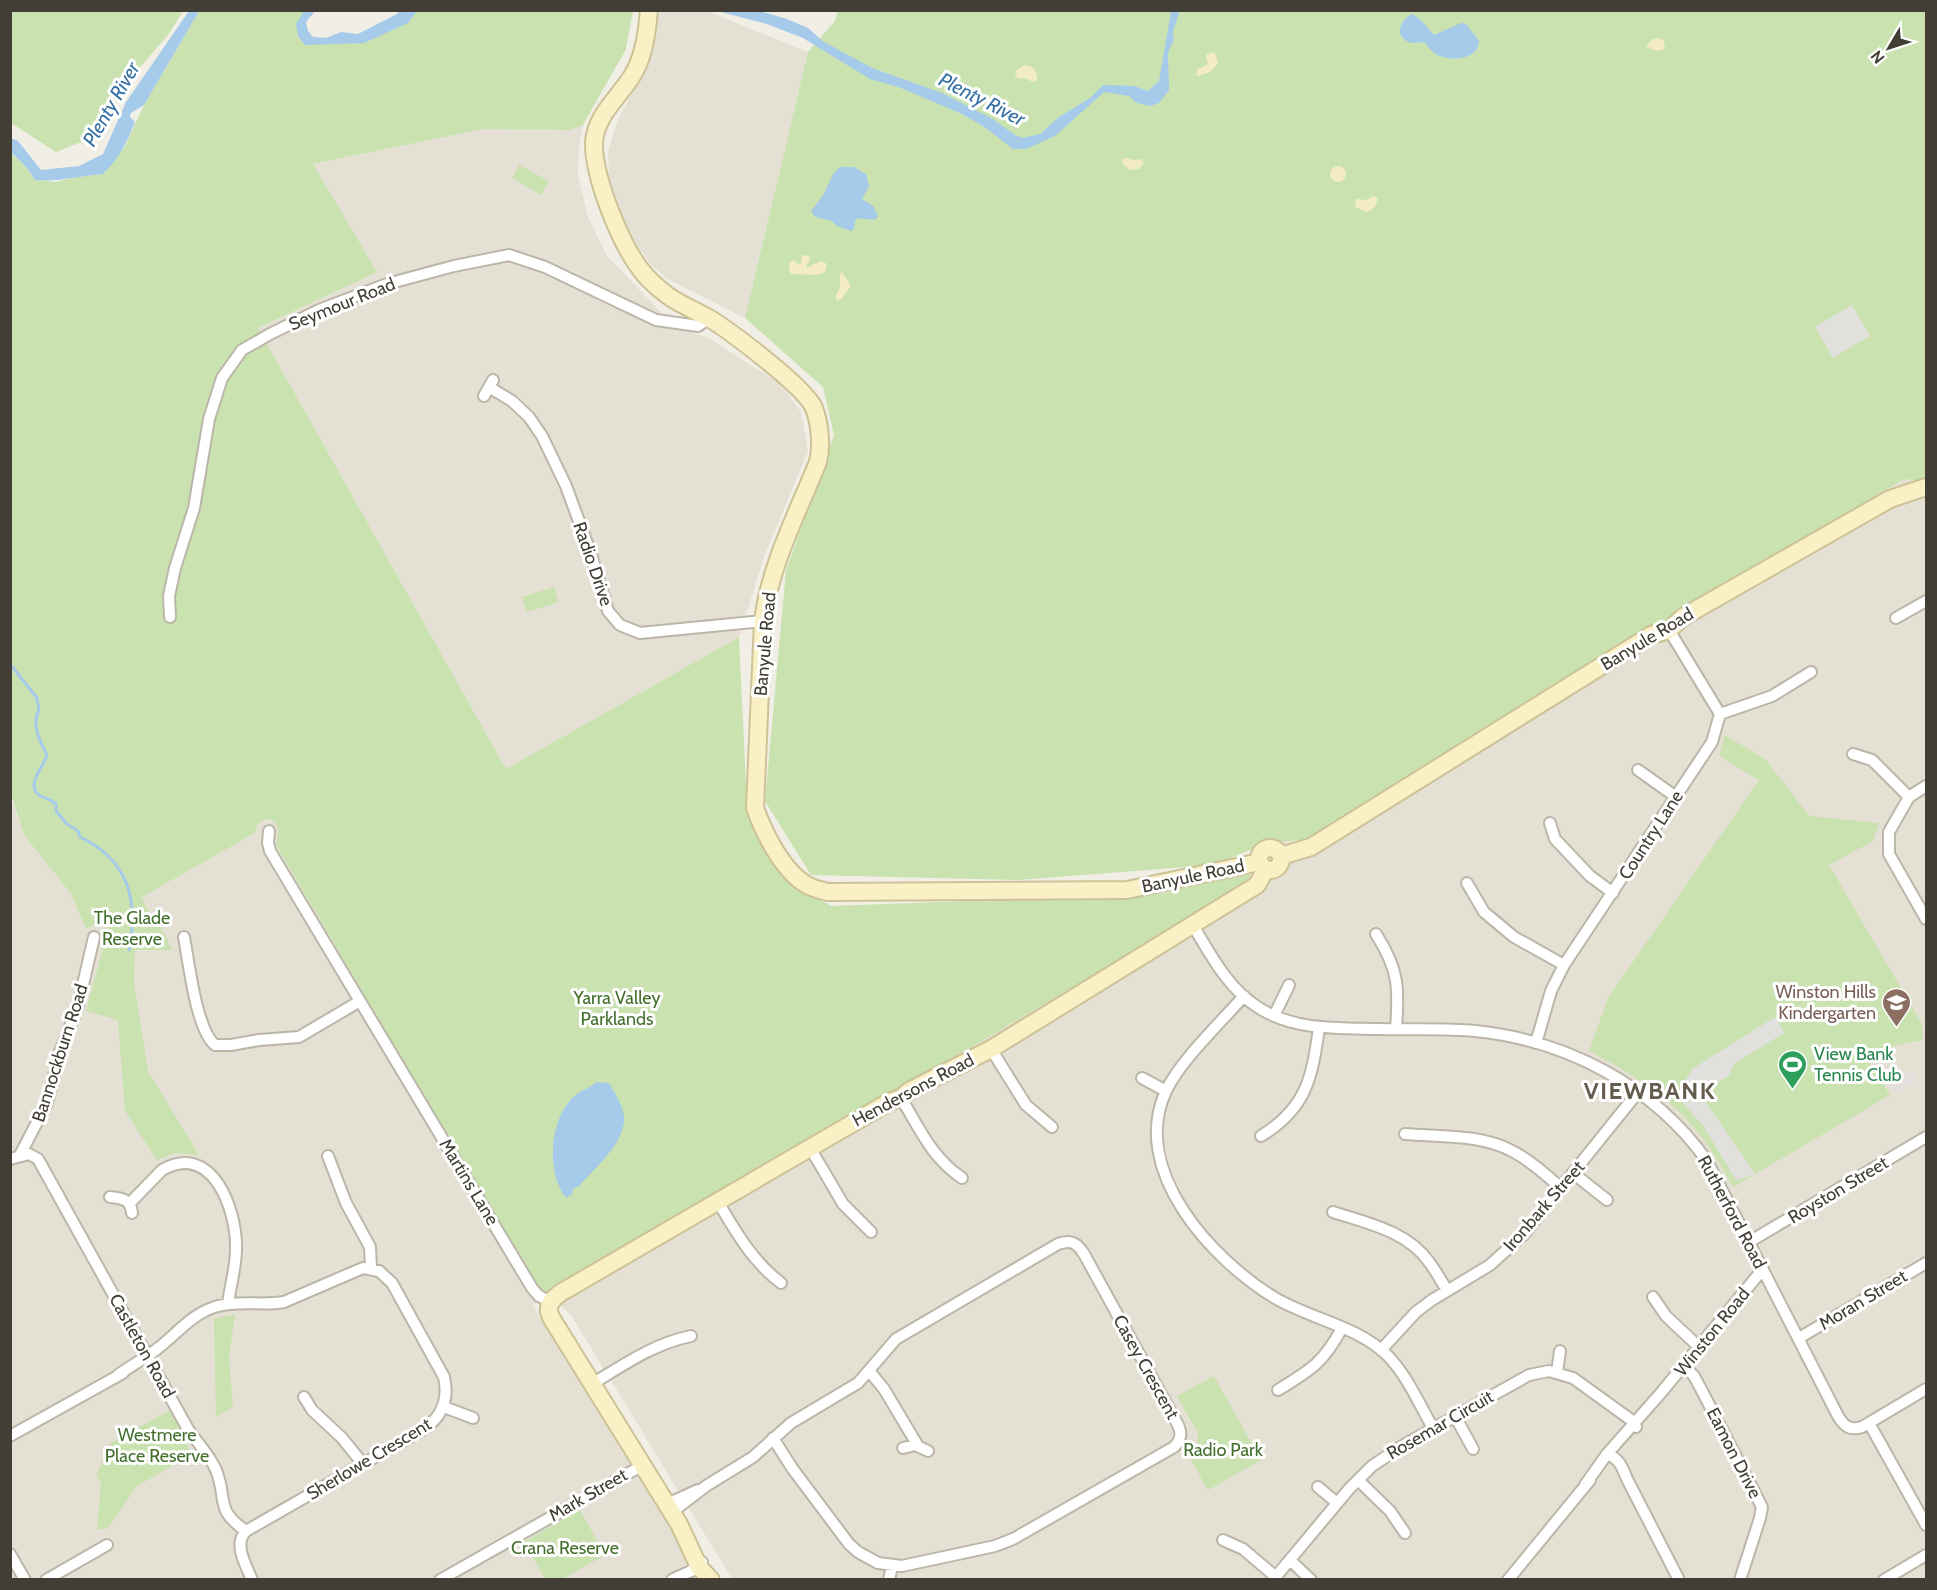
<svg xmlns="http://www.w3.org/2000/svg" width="1937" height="1590" viewBox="0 0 1937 1590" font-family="Cabin,sans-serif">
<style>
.residential{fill:#e4e0d3}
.green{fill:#c9e2b0}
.sand{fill:#f3ebc2}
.parking{fill:#e2e0dd}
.water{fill:#a5caea}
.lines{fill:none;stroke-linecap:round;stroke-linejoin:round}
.stream{stroke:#a5caea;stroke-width:3}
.street-casing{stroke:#bbb6a8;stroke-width:14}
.secondary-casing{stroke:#cdc297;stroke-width:20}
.street{stroke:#fff;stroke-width:10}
.secondary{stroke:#faf0c6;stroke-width:16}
.labels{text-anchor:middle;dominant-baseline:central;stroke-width:6;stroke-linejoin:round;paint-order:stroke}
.street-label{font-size:18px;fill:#423e35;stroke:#fff}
.park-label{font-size:18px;fill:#436f2d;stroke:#fff}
.education-label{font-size:18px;fill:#785e54;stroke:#fff;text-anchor:end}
.leisure-label{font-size:18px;fill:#27864d;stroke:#fff;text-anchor:start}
.water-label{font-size:20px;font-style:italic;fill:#3771a5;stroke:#fff}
.district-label{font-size:24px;font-weight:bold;letter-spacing:1.5px;fill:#645c4d;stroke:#fff}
</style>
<rect width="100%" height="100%" fill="#f1eee5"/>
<path class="residential" d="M660,11h47l101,41 -63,266 -77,-39 -16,-13 -17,-24 -16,-32 -10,-30 -1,-28 10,-33 17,-31 13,-34z
M583,125l-4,22 -1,28 10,42 19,39 70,73 30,8 73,47 21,28 7,39 -44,106 -25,80 -233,132 -248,-441 119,-56 -64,-108 170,-35 87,1z
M1904,479l22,3v1097h-1194l-161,-264 -23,-22 -15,13 170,273h-692l-1,-785 14,41 47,59 15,35 19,-11 64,28 -2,-8 -20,-28 -5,-13 113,-64v-5l6,-7 4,-2 10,3 4,8 -3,15 260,442 715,-409 19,-36 38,-2z"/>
<path class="green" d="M10,11l1,-1 172,1 -15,24 -42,48 -27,52 -43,17 -45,-29z
M199,11h105l-6,25 46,7h20l53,-32h216l-7,38 -43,76 -13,5 -87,-1 -170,35 64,108 -119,56 248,441 233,-132 8,169 35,72 49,28 328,-12 89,-20 4,4 -5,6 -323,191 -380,219 -8,-7 -260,-442c3,-13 5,-24 -11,-26l-7,5 -3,9 -113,64 4,10 21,31 5,12h-37l-1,33 14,88 51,84 -24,-2 -18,7 -32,-49 -7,-91 -32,-9 23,-85 -4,-8 -19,11 -15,-35 -47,-59 -13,-41 -1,-642 17,16 8,12 22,2 17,-5 30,-3 21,-28 19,-41z
M838,11h1088v471l-22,-3 -596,361 -38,2 -57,23 -195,15 -207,-5 -46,-74 21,-231 48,-135 -11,-48 -78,-69 63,-266 27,-31z
M519,165l30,16 -8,14 -29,-17z
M554,587l5,15 -32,10 -5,-15z
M1725,735l41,25 43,56 70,7 -6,18 -44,24 93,159 1,16 -34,7 -21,12 22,36 -157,92c-37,-71 -75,-100 -144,-136l19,-53 151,-218 -40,-24z
M235,1314l-6,44 4,49 -17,10 -2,-98z
M1214,1376l47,84 -53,30 -21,-37 10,-9 1,-11 -21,-37z
M170,1410l14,25 7,20 -54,31 -29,42 -11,2 4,-47 -5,-8 15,-32z
M580,1510l25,45 -43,24h-17l-21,-37z"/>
<path class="sand" d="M1659,38l5,3 1,8 -7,2 -12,-4 5,-7z
M1212,52l3,1 3,10 -8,9 -12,4 -2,-2 2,-5 10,-5 -2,-9z
M1024,65c9,0 14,7 13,15l-4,2 -8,-4 -5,1 -4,-2 -1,-6z
M1125,158l10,2 6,-1 3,4 -5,6 -9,1 -8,-7 1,-4z
M1330 174a8 8 0 1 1 16 0a8 8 0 1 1-16 0Z
M1374,196l4,3c-2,7 -4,11 -11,13l-12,-5 1,-8 11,1z
M805,255l4,1 1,4 -4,6 1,2 14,-7 6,3 -2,8 -8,3 -26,-1 -2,-3 1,-9 4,-2 4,4h3l1,-8z
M842,272l9,14 -9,12 -4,3 -3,-4 5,-9v-13z"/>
<path class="parking" d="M1852,305l18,31 -37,22 -18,-31z
M1775,1017l9,16 -49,30 -6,12 -28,20 54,79 -17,6 -4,-3 -30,-50 -27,-31 15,-27z
M1913,1070l6,9 -24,15 -6,-9z"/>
<path class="water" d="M189,11h10l-55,94 -13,8 -1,4 5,5c-8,20 -16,37 -32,52 -24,2 -44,8 -68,6l-8,-12 -16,-16v-14l7,3 23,29 38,-4 24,-12 23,-52z
M304,11h11l-9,11 2,9 5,6 13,1 15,-6 17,2 39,-20 3,-3h17l-9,12 -44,20 -59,2 -7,-9 -2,-12z
M717,11h42l28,8 21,9 16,14 48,26 70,25 51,26 22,16 8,3 17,-4 19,-17 31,-19 13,-13 31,1 14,5 11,-10 12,-70h8v2l-6,19 1,7 -6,14 1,37 -10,13 -9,3 -13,-3 -8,-7 -25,-4 -49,44 -29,13h-13l-27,-21 -24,-14 -61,-26 -31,-9 -67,-41 -36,-14z
M1412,14l8,5 14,16 27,-12 5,1 13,17 -2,8c-9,12 -30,12 -43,4 -4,-3 -6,-7 -10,-11 -5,0 -11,2 -15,0 -16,-6 -8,-23 3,-28z
M840,167h14l12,7 3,12 -7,13 11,7 5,10 -3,4 -17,-2 -3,3 -1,8 -3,2 -14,-5 -5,-5 -17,-4 -4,-6 11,-14 12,-24z
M597,1082l12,1c6,11 14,22 15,34 2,25 -30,52 -45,69l-6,3 -1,5 -6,4c-20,-26 -17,-77 7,-101 7,-6 17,-9 24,-15z"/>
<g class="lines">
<path class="stream" d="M10,664l27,34 2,12c-8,14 1,32 8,45 -2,10 -22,30 -8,40 6,4 12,4 17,9v7l11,13 11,7 2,6c48,23 59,62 49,113"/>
<defs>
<path id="street" d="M489,387l23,14 17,16 13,19 24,50 25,68 17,57 12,14 20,8 123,-12
M484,396l9,-16
M170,617l-1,-21 6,-28 19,-60 15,-89 13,-41 20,-28 28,-16 49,-24 68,-26 67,-18 55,-11 36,12 111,53 42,6 11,-8
M1896,618l30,-17
M1720,714l52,-18 39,-24
M1853,754l19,6 37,37
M1638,770l38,27
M1926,786l-17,11 -20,35v22l37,65
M1550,823l5,16 35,37 23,17
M269,831l-1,12 2,8 262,437 7,8 12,6
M1467,883l17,29 30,25 50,28
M1192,924c18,29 34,62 64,82 37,25 81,22 124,23 31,1 64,-1 95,2 91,9 179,55 232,130l131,255c6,10 12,15 24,11l64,-38
M1376,934c23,36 23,54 20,95
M184,937c5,26 12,92 31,108h16l28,-5 40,-3 61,-36
M1244,996c-23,26 -64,65 -78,95 -37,79 46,169 109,207 36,21 82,28 112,57 20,20 32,49 46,73
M1274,1016l15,-31
M1536,1043l15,-52 13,-26 148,-223 8,-28 -51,-84
M991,1049l35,56 26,22
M1142,1078l24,13
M901,1098c19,31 30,59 61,80
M1405,1134c36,3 75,0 107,17 18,9 34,24 49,37
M1261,1136c46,-28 51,-59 58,-108
M809,1146l34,58 28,28
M20,1155l27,-52 13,-51 18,-46 16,-69
M328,1156l18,47 24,44 1,22
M10,1159l19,-5 9,5 151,272c10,13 21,25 27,39 12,30 -2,39 30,61
M1573,1173l34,27
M110,1197c11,1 21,2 22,16
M718,1202c18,30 34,59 63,81
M130,1203l32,-33c51,-29 75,41 74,79 0,19 -6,37 -8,55
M1333,1212c34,11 74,19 96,50 7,9 12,19 18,28
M1749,1242l177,-105
M1653,1297l13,19 33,31
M1799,1338l127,-75
M1381,1350l35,-38 16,-12 58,-35 33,-30 115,-143
M1684,1366l10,10 7,13 61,118 -2,11 -20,62
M870,1372l14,17 34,57
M1557,1372l3,-21
M118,1375c13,-9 27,-17 39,-26 21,-16 35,-36 61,-43 22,-6 44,0 66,-4l79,-34 16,3 13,12 52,94c5,22 -1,39 -20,52l-178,102c-13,13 0,34 6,49
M592,1384c33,-20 61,-40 99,-48
M1278,1390c33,-20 46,-28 64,-62
M304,1397l8,13 30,28 21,26
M444,1407l29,11
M1455,1416l18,33
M1869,1423l57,102
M10,1436l113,-63
M903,1448l12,-3 13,6
M1607,1454c13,5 15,13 20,25l52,101
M1358,1480l32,31 15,22
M1585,1485l22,-31 53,-60 103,-125
M1318,1487l19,16
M667,1504l31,-14
M672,1512l34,-26 47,-29 38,-34 67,-40 38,-44 162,-95c13,-5 19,-1 26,10l93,169c5,9 5,16 -3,24l-161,92 -18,7 -93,20 -24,-3 -20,-11 -9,-8 -57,-76 -19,-30
M1223,1540l20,9 33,28
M10,1554l15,26
M1290,1560l21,20
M46,1580l61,-35
M440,1580l203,-115
M672,1580c9,-6 24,-8 30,-18
M889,1580l3,-14
M1273,1580l76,-91 23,-23 30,-20 127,-71 20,-4 24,7 61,44 2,5
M1508,1580l82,-100
M1884,1580l42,-25"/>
<path id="secondary" d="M649,10c-2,23 -5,47 -17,66 -13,21 -36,39 -38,66 -1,34 26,101 47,128 6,8 17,18 26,25 12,9 27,15 40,22 22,13 98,70 107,91 6,16 8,38 4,54 -21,52 -48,103 -55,159l-8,187c9,25 29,66 54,78 5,3 13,4 18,6l300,-2 133,-28
M1259 859a11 11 0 1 1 22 0a11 11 0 1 1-22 0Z
M1281,856l30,-9 340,-212 18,-5 14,-13 207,-118 36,-12
M711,1580l-12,-13 -20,-43 -127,-205c-7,-12 -1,-20 10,-27l327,-190 12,-4 8,-7 82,-42 266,-164 9,-16"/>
</defs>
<use href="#street" class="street-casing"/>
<use href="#secondary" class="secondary-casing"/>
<use href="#street" class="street"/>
<use href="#secondary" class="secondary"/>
</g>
<defs>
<symbol id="school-pin" viewBox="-11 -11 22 30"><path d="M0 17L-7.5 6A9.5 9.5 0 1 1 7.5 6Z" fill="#8d6e63" stroke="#fff"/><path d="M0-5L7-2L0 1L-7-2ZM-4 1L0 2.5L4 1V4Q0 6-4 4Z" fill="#fff"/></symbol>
<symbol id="stadium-pin" viewBox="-11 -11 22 30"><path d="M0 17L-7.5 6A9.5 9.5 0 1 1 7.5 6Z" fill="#2e9e5b" stroke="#fff"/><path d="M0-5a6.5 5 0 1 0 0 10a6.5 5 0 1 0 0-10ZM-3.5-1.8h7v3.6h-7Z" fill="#fff"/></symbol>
</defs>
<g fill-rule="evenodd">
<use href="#school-pin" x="1880" y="986" width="33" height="45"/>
<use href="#stadium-pin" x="1776" y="1048" width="33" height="45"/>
</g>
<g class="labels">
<g class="street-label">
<text transform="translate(342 304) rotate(-22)">Seymour Road</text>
<text transform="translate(593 564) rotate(71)">Radio Drive</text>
<text transform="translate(1647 639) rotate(-31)">Banyule Road</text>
<text transform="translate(765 644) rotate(-85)">Banyule Road</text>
<text transform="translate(1651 835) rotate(-57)">Country Lane</text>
<text transform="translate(1193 876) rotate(-12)">Banyule Road</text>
<text transform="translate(60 1053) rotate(-72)">Bannockburn Road</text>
<text transform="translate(913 1090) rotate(-28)">Hendersons Road</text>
<text transform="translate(469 1182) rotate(59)">Martins Lane</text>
<text transform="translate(1838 1190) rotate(-31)">Royston Street</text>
<text transform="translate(1544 1206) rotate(-49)">Ironbark Street</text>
<text transform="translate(1732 1212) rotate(62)">Rutherford Road</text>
<text transform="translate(1863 1300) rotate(-31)">Moran Street</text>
<text transform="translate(1712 1332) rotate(-51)">Winston Road</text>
<text transform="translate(142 1346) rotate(61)">Castleton Road</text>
<text transform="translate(1146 1367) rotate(61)">Casey Crescent</text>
<text transform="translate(1440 1425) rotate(-30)">Rosemar Circuit</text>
<text transform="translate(1734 1453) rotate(63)">Eamon Drive</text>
<text transform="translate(369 1459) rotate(-31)">Sherlowe Crescent</text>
<text transform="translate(588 1495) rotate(-30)">Mark Street</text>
</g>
<g class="park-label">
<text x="132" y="918">The Glade<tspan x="132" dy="21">Reserve</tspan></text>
<text x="617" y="998">Yarra Valley<tspan x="617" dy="21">Parklands</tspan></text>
<text x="157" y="1435">Westmere<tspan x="157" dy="21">Place Reserve</tspan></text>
<text x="1223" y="1450">Radio Park</text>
<text x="565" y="1548">Crana Reserve</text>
</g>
<g class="education-label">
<text x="1876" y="992">Winston Hills<tspan x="1876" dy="21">Kindergarten</tspan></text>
</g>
<g class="leisure-label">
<text x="1814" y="1054">View Bank<tspan x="1814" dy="21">Tennis Club</tspan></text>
</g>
<g class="water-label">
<text transform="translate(982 99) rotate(27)">Plenty River</text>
<text transform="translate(111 104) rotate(-60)">Plenty River</text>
</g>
<g class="district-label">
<text x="1650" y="1090">VIEWBANK</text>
</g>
</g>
<rect width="1937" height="1590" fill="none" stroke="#423e35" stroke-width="24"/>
<g transform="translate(1889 48) rotate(231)" stroke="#ffffff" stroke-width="4.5" paint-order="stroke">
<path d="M0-4.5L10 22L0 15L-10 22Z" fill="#423e35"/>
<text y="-9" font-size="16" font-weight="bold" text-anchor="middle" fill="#423e35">N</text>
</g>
</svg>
